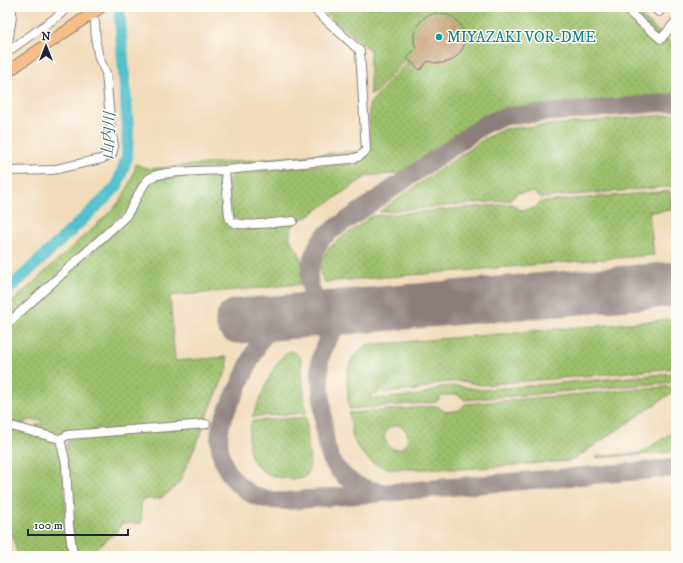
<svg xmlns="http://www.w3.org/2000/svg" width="683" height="563" viewBox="0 0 683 563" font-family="'IM FELL DW Pica','Noto Serif JP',serif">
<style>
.grass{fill:url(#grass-dots);stroke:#5f7152;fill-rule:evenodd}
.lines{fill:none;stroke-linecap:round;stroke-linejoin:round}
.stream{stroke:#53c0cb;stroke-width:2}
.river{stroke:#53c0cb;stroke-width:12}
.taxiway{stroke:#8a7e7a;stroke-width:18}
.runway{stroke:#8a7e7a;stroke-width:45}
.building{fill:url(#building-hatch)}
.minor-casing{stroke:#8a7e7a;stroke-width:10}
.major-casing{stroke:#8a7e7a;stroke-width:13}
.minor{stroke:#fff;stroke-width:8}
.major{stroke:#f8bd89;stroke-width:11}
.culture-dot{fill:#0f9aa8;stroke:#fdfcf7;stroke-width:1.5}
.labels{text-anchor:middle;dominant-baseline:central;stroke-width:3;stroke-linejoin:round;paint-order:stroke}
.culture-label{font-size:15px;fill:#0d838f;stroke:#fdfcf7;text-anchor:start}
.water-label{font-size:16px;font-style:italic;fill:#366175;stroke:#fdfcf7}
</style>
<defs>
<pattern id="grass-dots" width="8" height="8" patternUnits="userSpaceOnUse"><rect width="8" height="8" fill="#9cc06a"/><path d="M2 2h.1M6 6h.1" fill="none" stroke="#7f9c58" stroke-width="1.8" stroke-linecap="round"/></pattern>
<pattern id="building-hatch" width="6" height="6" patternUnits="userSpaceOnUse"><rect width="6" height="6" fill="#cfa980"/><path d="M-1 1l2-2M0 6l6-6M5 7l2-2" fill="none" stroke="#a8896a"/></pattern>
</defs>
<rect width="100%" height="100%" fill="#fdfcf7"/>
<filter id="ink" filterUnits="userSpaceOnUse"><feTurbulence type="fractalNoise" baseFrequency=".025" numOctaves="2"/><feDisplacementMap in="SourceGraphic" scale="8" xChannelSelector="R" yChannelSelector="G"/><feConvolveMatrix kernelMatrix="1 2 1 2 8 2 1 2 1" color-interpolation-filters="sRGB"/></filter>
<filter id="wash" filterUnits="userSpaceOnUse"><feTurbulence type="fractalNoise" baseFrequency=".012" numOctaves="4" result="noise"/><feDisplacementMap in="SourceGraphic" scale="16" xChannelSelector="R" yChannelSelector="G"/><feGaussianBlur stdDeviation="0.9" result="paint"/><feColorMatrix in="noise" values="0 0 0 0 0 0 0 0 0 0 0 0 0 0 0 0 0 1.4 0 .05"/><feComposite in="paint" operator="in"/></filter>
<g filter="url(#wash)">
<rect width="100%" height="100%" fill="#f1dbba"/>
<path class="grass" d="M319,7h312l45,40v49l-163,13 -18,4 -9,3 -79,54 -8,3 -32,3 -60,41 -6,2 -54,4 -9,-3 -7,-5 -3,-35 5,-7 122,-11c9,-1 13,-5 15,-13l-1,-41 1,-5 34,-38h2l6,6 2,-2 -8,-7 2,-4 -2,-1 -3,3v2l-28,31 -5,1v-44z
M676,114v72l-136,12 -7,-6 -16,1 -6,7 -132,12 105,-73 20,-10z
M357,151l-5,4 -203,19 -7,7 -10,25 -125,116v-15l106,-98c12,-14 19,-28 23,-45l7,3 4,1 1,1z
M205,175c8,0 14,2 18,10l4,43 66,-5 1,2c-11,17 2,17 6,31 3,9 3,19 4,28l-134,12 5,65 52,-4 1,11 -24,54 -149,13 -18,-6 -1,-4 6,-2v-3h-15l-3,5 -17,-4v-92l125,-113 8,-13 4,-14 3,-5 11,-6z
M670,191l2,19 -23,2 5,43 -329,27 -4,-7 -1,-7 1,-7 4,-8 7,-8 40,-29 140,-12 8,6 15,-2 5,-6z
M676,319v49l-195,17 -20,-4 -23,2 -20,7 -35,3 -1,-4h-3v4l-8,2v4l50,-4 19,-8 20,-1 20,4 196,-17v9l-211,18 -8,-6 -15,2 -6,6 -87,7c-2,-24 -8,-49 18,-64z
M290,351l6,2 5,6 5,54 -54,4c7,-15 23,-61 38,-66z
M676,386v4l-100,68 -8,3 -106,8h-71l-16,-5 -6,-4 -10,-10 -6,-12 -4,-25 88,-7 8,6 15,-2 5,-6zM396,425c7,1 11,5 12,13 -2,10 -11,14 -20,8l-4,-9 4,-9z
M306,417l4,48c-1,4 -3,11 -7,13 -5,3 -14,0 -19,0 -33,-4 -41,-28 -32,-57z
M7,426l47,15 3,2 4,7 8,106h-51l-11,-40z
M202,426l1,3 -24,54 -8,8 -10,7 -20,2 1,23 -21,1 -2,6 -31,25h-6l-8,-7 -8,-104 4,-5z
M676,430v22l-81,6 4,-2 42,-3z"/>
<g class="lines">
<path class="stream" d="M7,534l5,22"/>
<path class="river" d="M7,291l92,-87 18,-18 10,-29 1,-31 -9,-119"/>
<path class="taxiway" d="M370,309c-14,4 -29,11 -38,24 -6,8 -10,18 -12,28 -1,13 1,27 2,39 2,20 1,43 10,61 9,16 26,27 44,30
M342,312c-7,-1 -14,-3 -20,-8 -22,-15 -12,-51 2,-68l161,-112 12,-5 10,-3 169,-14
M296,316c-17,7 -24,10 -36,25 -8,15 -15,31 -22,47 -6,12 -13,24 -17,37 -5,19 1,43 15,57 14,15 29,19 50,19l390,-33"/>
<path class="runway" d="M238,321l438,-37"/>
</g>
<g id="blocks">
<path class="building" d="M436,13l9,1 8,3 6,6 4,8 2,8 -2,9 -5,7 -7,6 -8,2h-8l-7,-2 -8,9 -13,-12 9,-10 -2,-6v-8l3,-8 5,-6 6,-5z"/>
</g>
</g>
<g filter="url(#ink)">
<use href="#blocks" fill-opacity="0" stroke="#8a7e7a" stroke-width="1"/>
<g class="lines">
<defs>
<path id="minor" d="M623,7l38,32 15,-18
M653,7l6,5 4,-5
M7,49l5,-32v-10
M7,52l51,-36 10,-9
M225,170l4,46c1,4 2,6 6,7 9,4 45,-1 58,-2
M7,171l45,-1 49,-11 11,-5 2,-8 -3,-16 -5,-57 -7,-15 -3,-15 -1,-21
M7,324l119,-108c7,-9 16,-33 24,-38 13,-8 60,-7 76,-8 42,-4 84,-8 125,-11 7,-2 11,-3 15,-9l-6,-99 -48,-44
M7,425l53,14 8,-4 138,-11
M60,439l6,25 3,62 4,30"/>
<path id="major" d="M7,72l94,-65"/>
</defs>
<use href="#minor" class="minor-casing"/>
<use href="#major" class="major-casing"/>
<use href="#minor" class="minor"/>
<use href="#major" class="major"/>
</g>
</g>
<circle class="culture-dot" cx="439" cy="37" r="4"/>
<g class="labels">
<g class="culture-label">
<text x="447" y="37">MIYAZAKI VOR-DME</text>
</g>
<g class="water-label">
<text transform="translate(109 136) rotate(-87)">山内川</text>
</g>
</g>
<rect width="683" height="563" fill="none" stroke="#fdfcf7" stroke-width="24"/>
<g transform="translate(46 46)" stroke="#fdfcf7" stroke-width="3" paint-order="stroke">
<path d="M0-3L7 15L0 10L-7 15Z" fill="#22223b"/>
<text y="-6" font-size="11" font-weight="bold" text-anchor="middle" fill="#22223b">N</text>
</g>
<path d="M28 529v6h100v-6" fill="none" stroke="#22223b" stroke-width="2"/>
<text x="34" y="529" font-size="12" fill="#22223b" stroke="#fdfcf7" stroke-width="3" paint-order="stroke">100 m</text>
</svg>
